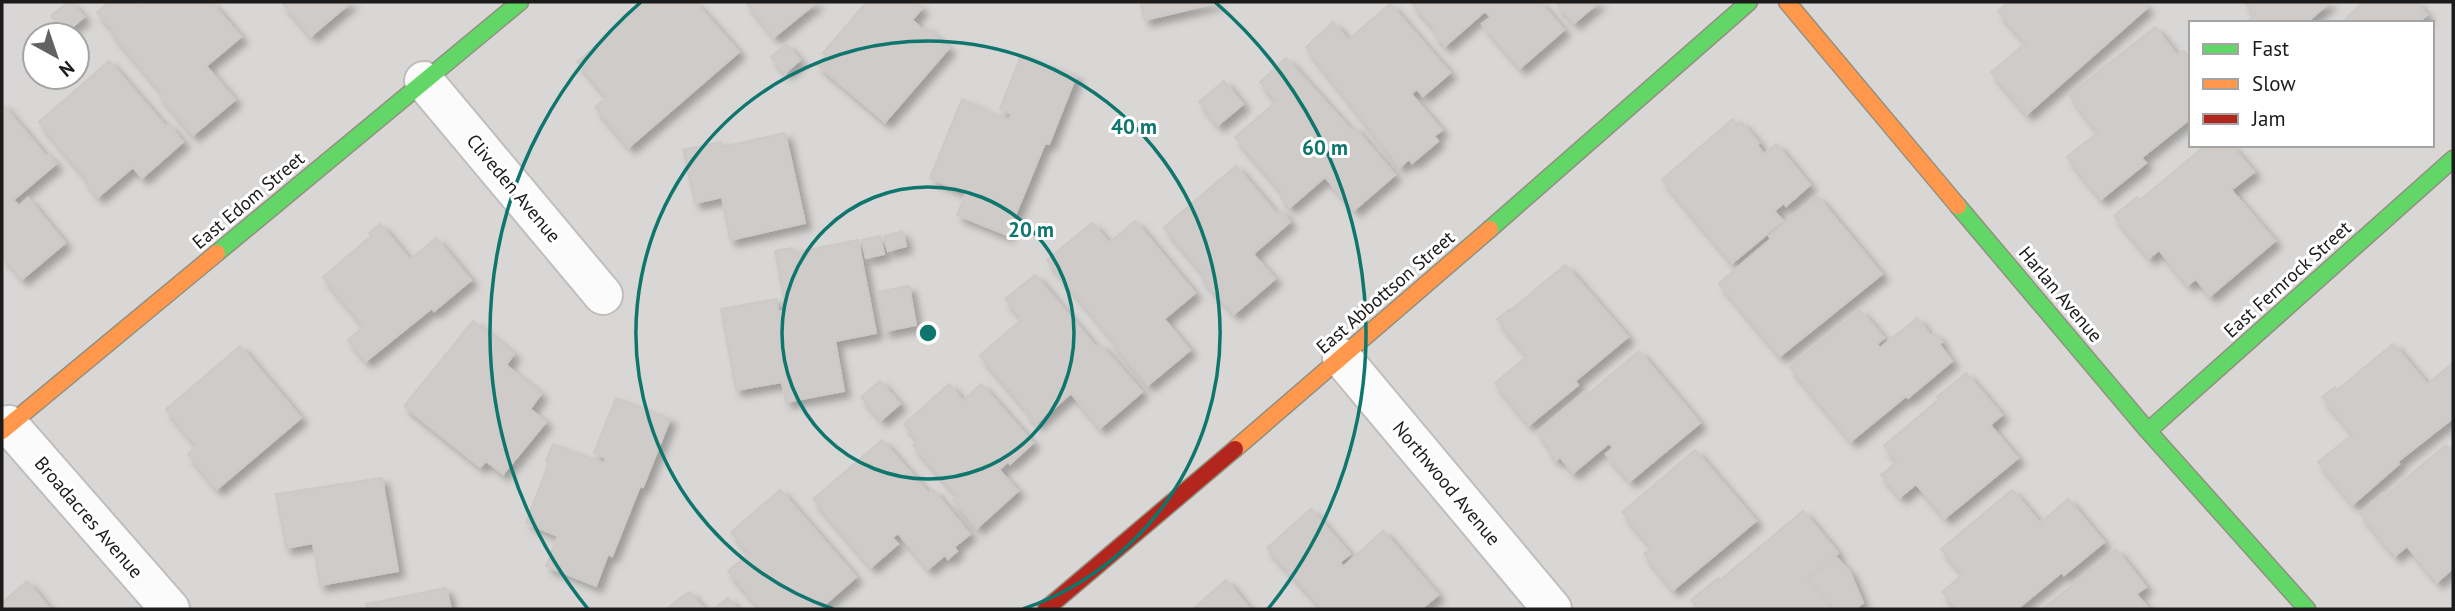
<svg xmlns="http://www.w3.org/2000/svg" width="2455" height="611" viewBox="0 0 2455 611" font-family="'PT Sans',sans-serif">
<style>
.residential{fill:#d9d7d5;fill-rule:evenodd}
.building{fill:#cecbc9;stroke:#ccc9c6;stroke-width:2;filter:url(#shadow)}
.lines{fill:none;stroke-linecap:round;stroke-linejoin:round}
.street-casing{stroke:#bfbebc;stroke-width:42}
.fast-casing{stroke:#91907f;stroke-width:19}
.slow-casing{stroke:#91907f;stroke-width:19}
.jam-casing{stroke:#91907f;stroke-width:19}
.street{stroke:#fcfbfb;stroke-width:38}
.fast{stroke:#63d668;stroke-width:16}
.slow{stroke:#ff974d;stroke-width:16}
.jam{stroke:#b3261e;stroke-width:16}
.ring{fill:none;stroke:#0f766e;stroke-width:3.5}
.labels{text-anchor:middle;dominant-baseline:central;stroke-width:6;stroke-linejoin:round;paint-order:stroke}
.street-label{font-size:19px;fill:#1b1b1b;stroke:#fff}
.centre{fill:#0f766e;stroke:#fff;stroke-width:3.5}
.ring-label{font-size:21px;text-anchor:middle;font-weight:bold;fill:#0f766e;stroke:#fff;stroke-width:6;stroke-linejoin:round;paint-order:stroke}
</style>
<defs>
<filter id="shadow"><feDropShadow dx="6" dy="6" stdDeviation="3.5" flood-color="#0004"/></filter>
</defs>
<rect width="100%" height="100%" fill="#eae7e4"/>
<path class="residential" d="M2,2h2451v607h-2451zM2191,23h241v122h-241zM35,35h42v42h-42z"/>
<path class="building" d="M68,2h3l13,15 -19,16 -14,-17z
M109,2h27l4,5 7,-5h64l30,35 -35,29 29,34 -42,35 -35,-42 3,-2 -50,-59 2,-2 -16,-18z
M282,2h69l-40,34z
M646,2h49l44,50 -110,95 -34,-40 12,-10 -30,-35z
M746,2h71l-43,35z
M863,2h51l8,6 -10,12 11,10 2,-3 24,21 -64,74 -67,-57 8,-10 -3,-2 43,-50z
M1140,2h80l-75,18z
M1411,2h129l24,28 -44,38 -38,-44 9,-7 -6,-6 -40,35 -12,-14 3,-2z
M1555,2h44l-25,21z
M2009,2h133l5,6 -120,106 -36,-42 35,-29 -28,-32z
M2244,2h86l-24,21h-60l9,-8z
M2363,2h53l11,13 -9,8h-77z
M1390,4l60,69 -27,23 -6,-7 -6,5 31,36 -8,6 4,5 -26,22 -3,-4 -9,8 -94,-120 27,-25 15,18z
M2155,27l22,28 7,-4 7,8v59l-50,40 5,5 -45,36 -34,-42 31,-25 -29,-37z
M786,44l14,16 -15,13 -14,-16z
M1021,55l55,21 -27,68 -4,-1 -38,92 -50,-20 9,-22 -36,-15 32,-79 47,22 3,-7 -12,-5z
M1286,58l65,72 3,-3 41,48 -41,35 -29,-33 -35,30 -10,-11 3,-3 -48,-56 42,-36 -17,-19z
M109,61l57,66 3,-2 14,17 -41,36 -9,-11 -35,30 -13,-16 2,-2 -48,-57z
M1224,81l19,23 -25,21 -19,-23z
M2,104l44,52 2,-1 8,9 -43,36 6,6 9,-8 37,45 -43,36 -20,-24z
M1733,119l4,6 4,-3 18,21 -2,2 7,9 12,-10 34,41 -24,21 -2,-3 -10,8 9,10 -51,42 -70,-84z
M785,133l20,90 -75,17 -8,-43 -27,6 -12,-53 38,-8 1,5z
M2206,145h25l23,27 -23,18 44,51 -65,55 -14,-17 -8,6 -29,-35 -10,8 -35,-42 23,-19 3,3z
M1236,166l40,47 4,-3 10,12 -37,32 22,25 -41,35 -33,-37 3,-3 -40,-47z
M1817,196l65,78 -102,82 -61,-73 52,-44 -2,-3z
M1135,221l60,72 -31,26 26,31 -42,35 -35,-42 2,-1 -68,-82 45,-37 17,20z
M380,224l30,36 26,-22 35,42 -37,31 -2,-3 -66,53 -18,-21 16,-14 -41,-49 48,-41 -2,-3z
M902,231l4,15 -18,5 -4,-14z
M880,236l4,18 -18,4 -4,-18z
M858,240l18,93 -41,8 9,50 -58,11 -4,-20 -46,8 -15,-81 55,-10 2,13 8,-2 -11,-59 17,-3 1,5z
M1565,265l63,72 -53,44 3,4 -49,40 -34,-42 32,-27 -30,-37 13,-10 1,1z
M1035,275l61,72 4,-3 42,48 -42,36 -29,-35 -35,31 -10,-12 1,-1 -47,-56 42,-36 -17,-20z
M909,286l7,39 -31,6 -7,-39z
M1860,310l24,28 -7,6 3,4 37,-30 14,18 3,-3 8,9 -3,2 13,17 -44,37 -2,-2 -55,45 -61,-74z
M473,321l41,33 -8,11 35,29 -11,15 16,13 -43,52 -17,-13 -6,6 -76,-61z
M2393,344l34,40 26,-21v55l-56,44 2,2 -46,40 -35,-42 35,-28 -31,-37 13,-10 2,3z
M240,346l61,72 -84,71 -29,-35 9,-8 -31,-37z
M1639,351l61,72 -70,58 -24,-27 7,-6 -4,-5 -36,30 -13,-16 -4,3 -8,-10 2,-2 -13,-16 47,-40 3,3z
M1966,373l36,42 -12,10 28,33 -73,60 -29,-34 -16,13 -19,-22 16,-13 -13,-16 55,-47 -2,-2z
M880,381l20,23 -19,16 -20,-23z
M949,384l14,17 18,-17 52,59 -23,21 -2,-3 -9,9 19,21 -41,37 -24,-28 5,-4 -45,-51 5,-5 -14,-16z
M616,398l54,21 -27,68 -3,-1 -28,70 -4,-2 -12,32 -50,-20 12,-30 -32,-13 23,-61 -3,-1 7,-17 51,20 2,-6 -12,-5z
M882,440l47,54 4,-4 37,44 -16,13 3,4 -9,8 -3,-4 -17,14 -30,-36 -6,5 6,6 -27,23 -58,-68z
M2446,445l7,9v109l-2,2 2,3 -16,14 -30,-36 -12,10 -35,-43 22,-19 2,3z
M1695,450l61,71 -83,69 -29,-36 8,-6 -30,-36z
M382,478l16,93 -78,14 -7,-42 -27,5 -10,-54z
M780,490l76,87 -33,29 2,3h-64l-33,-38 21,-18 -18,-21z
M2012,490l28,33 28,-24 36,43 -40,33 -2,-3 -45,37h-60l-15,-17 21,-18 -22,-25z
M1311,509l39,45 -10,8 3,5 40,-36 55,64 -17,14h-98l-56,-61z
M1803,511l35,42 -31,26 25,30h-134l-7,-9 27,-22 2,2z
M2116,549l30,38 -10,7 13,15h-106z
M1836,557l14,15 13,31 -8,6h-20l-26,-30z
M1226,580l24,29h-57z
M27,581l23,28h-48v-6z
M446,588l5,21h-84l-1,-5z
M689,592l15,17 -36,-1 12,-10z
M728,598l9,11h-23z"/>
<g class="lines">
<defs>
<path id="street" d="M424,81l179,214
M1342,358l210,251
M9,425l161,184"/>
<path id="fast" d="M1958,206l190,225 159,178
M1490,229l259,-227
M217,253l303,-251
M2148,431l305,-272"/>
<path id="slow" d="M1787,2l171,204
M2,431l215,-178
M1235,449l255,-220"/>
<path id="jam" d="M1046,609l189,-160"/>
</defs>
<use href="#street" class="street-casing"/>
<use href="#fast" class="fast-casing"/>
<use href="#slow" class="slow-casing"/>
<use href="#jam" class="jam-casing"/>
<use href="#street" class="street"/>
<use href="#fast" class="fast"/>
<use href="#slow" class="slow"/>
<use href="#jam" class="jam"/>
</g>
<g class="ring">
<circle cx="928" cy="333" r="146"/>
<path d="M833 609A292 292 0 1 1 1023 609"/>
<path d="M588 609A438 438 0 0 1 641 2M1215 2A438 438 0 0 1 1268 609"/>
</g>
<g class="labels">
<g class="street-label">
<text transform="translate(514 188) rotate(50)">Cliveden Avenue</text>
<text transform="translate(248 200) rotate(-40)">East Edom Street</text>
<text transform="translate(2287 279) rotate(-42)">East Fernrock Street</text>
<text transform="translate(1385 292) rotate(-41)">East Abbottson Street</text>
<text transform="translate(2061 294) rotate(50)">Harlan Avenue</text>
<text transform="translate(1447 483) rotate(50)">Northwood Avenue</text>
<text transform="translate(89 517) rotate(49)">Broadacres Avenue</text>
</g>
</g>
<circle cx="928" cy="333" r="10" class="centre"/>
<g class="ring-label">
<text x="1134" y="134">40 m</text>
<text x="1325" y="155">60 m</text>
<text x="1031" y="237">20 m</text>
</g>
<rect width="2455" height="611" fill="none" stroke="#1b1b1b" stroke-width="7"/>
<rect x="2189" y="21" width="245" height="126" fill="#ffffff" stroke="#a4a4a4" stroke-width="2"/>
<rect x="2203" y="44" width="35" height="10" fill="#63d668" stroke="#a4a4a4" stroke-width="2"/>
<text x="2252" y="56" font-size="21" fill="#1b1b1b">Fast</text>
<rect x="2203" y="79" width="35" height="10" fill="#ff974d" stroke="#a4a4a4" stroke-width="2"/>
<text x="2252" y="91" font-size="21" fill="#1b1b1b">Slow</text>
<rect x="2203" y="114" width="35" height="10" fill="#b3261e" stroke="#a4a4a4" stroke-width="2"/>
<text x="2252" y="126" font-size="21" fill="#1b1b1b">Jam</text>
<g transform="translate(56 56) rotate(140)"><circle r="33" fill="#ffffff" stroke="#a4a4a4" stroke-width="2"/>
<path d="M0-5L12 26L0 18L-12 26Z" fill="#636261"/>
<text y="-10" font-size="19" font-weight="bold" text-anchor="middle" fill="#1b1b1b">N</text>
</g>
</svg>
